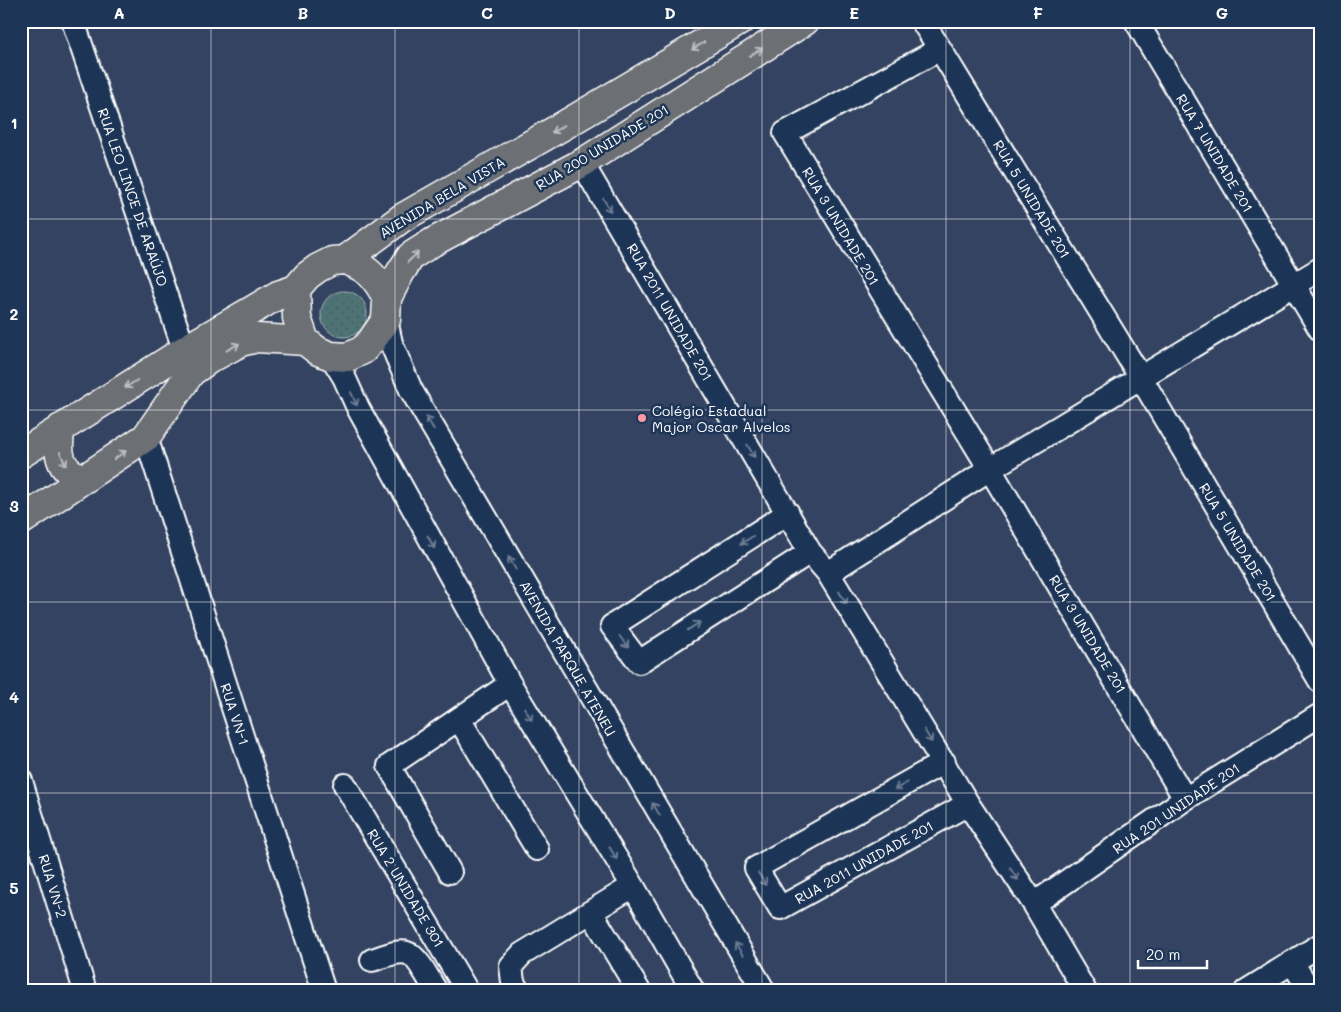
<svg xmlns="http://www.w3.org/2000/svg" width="1341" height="1012" viewBox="0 0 1341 1012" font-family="Mali,sans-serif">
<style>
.grass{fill:url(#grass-dots);stroke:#a6b9ba}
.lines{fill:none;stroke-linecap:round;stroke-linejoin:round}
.minor-casing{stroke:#fff;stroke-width:26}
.major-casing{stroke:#fff;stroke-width:31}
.minor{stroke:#1d3557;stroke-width:22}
.major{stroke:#6c6f75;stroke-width:28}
.oneway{stroke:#bdbec1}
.oneway2{stroke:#6c7c92}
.grid{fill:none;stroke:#fff;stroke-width:1;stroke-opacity:0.55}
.poi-dot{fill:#ff9aa2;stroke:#1d3557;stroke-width:2}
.labels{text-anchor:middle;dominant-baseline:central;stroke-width:5;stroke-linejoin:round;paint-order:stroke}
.street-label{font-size:14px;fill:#fff;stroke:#1d3557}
.poi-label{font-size:14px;fill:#fff;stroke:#1d3557;text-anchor:start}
.neatline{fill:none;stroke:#fff;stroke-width:2}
.grid-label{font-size:16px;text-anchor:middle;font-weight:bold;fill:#fff}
</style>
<defs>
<pattern id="grass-dots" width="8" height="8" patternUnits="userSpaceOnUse" patternTransform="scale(1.25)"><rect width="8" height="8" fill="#4e7375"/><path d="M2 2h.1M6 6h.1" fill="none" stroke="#4d5a5a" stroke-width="1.8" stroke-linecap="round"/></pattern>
</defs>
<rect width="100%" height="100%" fill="#344361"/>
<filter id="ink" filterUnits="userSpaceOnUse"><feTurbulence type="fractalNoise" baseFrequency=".02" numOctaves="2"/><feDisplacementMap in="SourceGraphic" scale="10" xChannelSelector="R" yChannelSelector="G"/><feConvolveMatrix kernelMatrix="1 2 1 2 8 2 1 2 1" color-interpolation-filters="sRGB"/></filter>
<g filter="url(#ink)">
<path class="grass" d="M321 314a23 23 0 1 1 46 0a23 23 0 1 1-46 0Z"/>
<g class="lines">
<defs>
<path id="minor" d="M73,21l116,343
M922,21l18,28 201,329 179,303
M1136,21l184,308
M940,49l-155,84 205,336 195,330
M582,163l228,389 18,21 140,231 66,100 51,87
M386,320l5,23 20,47 353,601
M331,356l13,21 14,31 152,276 123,202 60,105
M146,437l178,554
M788,513l-176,113 27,36 171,-110
M828,573l162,-104 330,-200
M459,719l78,130
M944,762l-188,106 24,40 188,-104
M21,781l64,210
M345,785l122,206
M450,872l-61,-106 121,-82
M1034,904l151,-105 135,-84
M591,912l48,79
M372,960c11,-3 25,-10 35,-7 11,3 23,29 29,38
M1292,962l18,29
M518,991l-5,-9 -2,-16 11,-12 111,-68
M1246,991l74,-46"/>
<path id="major" d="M345,260c23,8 30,16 42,38
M296,289l1,29 8,23
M61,428c-3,15 -4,35 10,45 4,3 11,4 15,5
M21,454l170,-108 87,-51 18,-6 11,-13 11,-8 14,-7 13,-1 57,-42 159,-91 179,-106
M21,521l125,-84 45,-65 17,-12 33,-18 16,-4 48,3 13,10 13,5 17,1 15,-7 9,-10 14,-20 1,-22 13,-25 11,-17 22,-14 149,-79 223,-142"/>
</defs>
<use href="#minor" class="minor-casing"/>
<use href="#major" class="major-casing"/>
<use href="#minor" class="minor"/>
<use href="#major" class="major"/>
</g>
<defs><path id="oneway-shaft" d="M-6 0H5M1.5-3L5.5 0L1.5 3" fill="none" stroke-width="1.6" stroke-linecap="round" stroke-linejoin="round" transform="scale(1.25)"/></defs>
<g class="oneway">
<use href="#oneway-shaft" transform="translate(698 46) rotate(149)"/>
<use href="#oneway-shaft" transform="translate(756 52) rotate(-32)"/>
<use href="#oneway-shaft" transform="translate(558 129) rotate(150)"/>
<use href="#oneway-shaft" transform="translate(413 257) rotate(-44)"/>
<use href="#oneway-shaft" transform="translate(233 347) rotate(-29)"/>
<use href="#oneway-shaft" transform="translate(131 384) rotate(148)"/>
<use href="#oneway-shaft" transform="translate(120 455) rotate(-35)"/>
<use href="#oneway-shaft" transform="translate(63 459) rotate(66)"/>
</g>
<g class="oneway2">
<use href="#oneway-shaft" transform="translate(607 205) rotate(60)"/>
<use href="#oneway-shaft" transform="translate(354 399) rotate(66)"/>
<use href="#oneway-shaft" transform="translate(430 423) rotate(-120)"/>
<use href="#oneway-shaft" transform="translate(751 451) rotate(60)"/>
<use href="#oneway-shaft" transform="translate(747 540) rotate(147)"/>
<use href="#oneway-shaft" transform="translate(431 542) rotate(61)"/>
<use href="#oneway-shaft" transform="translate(512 563) rotate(-120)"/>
<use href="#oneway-shaft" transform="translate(843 598) rotate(58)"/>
<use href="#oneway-shaft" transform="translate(694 626) rotate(-33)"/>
<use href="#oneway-shaft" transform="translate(624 642) rotate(53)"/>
<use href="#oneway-shaft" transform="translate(528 714) rotate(59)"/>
<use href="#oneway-shaft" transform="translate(928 736) rotate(58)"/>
<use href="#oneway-shaft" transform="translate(901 786) rotate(151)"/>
<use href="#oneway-shaft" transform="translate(656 809) rotate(-120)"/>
<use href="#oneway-shaft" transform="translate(613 853) rotate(59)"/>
<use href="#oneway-shaft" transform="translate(1014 874) rotate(57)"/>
<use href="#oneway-shaft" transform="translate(762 879) rotate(59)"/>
<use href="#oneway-shaft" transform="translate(739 949) rotate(-121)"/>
</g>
</g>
<path class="grid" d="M211,21v970M395,21v970M579,21v970M762,21v970M946,21v970M1130,21v970M21,219h1299M21,410h1299M21,602h1299M21,793h1299"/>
<circle class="poi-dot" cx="642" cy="418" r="5"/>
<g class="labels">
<g class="street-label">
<text transform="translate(602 147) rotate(-31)">RUA 200 UNIDADE 201</text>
<text transform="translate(1215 153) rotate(59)">RUA 7 UNIDADE 201</text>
<text transform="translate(133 197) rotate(71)">RUA LEO LINCE DE ARAÚJO</text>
<text transform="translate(442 197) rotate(-31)">AVENIDA BELA VISTA</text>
<text transform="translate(1032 199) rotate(59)">RUA 5 UNIDADE 201</text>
<text transform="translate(841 226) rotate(59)">RUA 3 UNIDADE 201</text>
<text transform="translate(670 312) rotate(60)">RUA 2011 UNIDADE 201</text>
<text transform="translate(1238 542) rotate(59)">RUA 5 UNIDADE 201</text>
<text transform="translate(1088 634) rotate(59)">RUA 3 UNIDADE 201</text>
<text transform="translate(568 658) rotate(60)">AVENIDA PARQUE ATENEU</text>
<text transform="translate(235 714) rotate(72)">RUA VN-1</text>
<text transform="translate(1176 808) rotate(-34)">RUA 201 UNIDADE 201</text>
<text transform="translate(864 862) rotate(-29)">RUA 2011 UNIDADE 201</text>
<text transform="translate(53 886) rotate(73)">RUA VN-2</text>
<text transform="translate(406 888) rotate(59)">RUA 2 UNIDADE 301</text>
</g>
<g class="poi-label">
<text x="652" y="410">Colégio Estadual<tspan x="652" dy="16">Major Oscar Alvelos</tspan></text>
</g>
</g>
<rect width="1341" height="1012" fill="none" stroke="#1d3557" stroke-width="55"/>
<path d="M1138 960v8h69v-8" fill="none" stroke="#ffffff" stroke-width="2.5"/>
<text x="1146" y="960" font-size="15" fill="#ffffff" stroke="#1d3557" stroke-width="4" paint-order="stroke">20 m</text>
<rect x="28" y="28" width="1286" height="956" class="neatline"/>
<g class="grid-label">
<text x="119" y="19">A</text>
<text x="303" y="19">B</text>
<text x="487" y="19">C</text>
<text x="670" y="19">D</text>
<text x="854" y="19">E</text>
<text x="1038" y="19">F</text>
<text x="1222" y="19">G</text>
<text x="14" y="129">1</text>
<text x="14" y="320">2</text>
<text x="14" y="512">3</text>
<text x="14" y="703">4</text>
<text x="14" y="894">5</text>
</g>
</svg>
